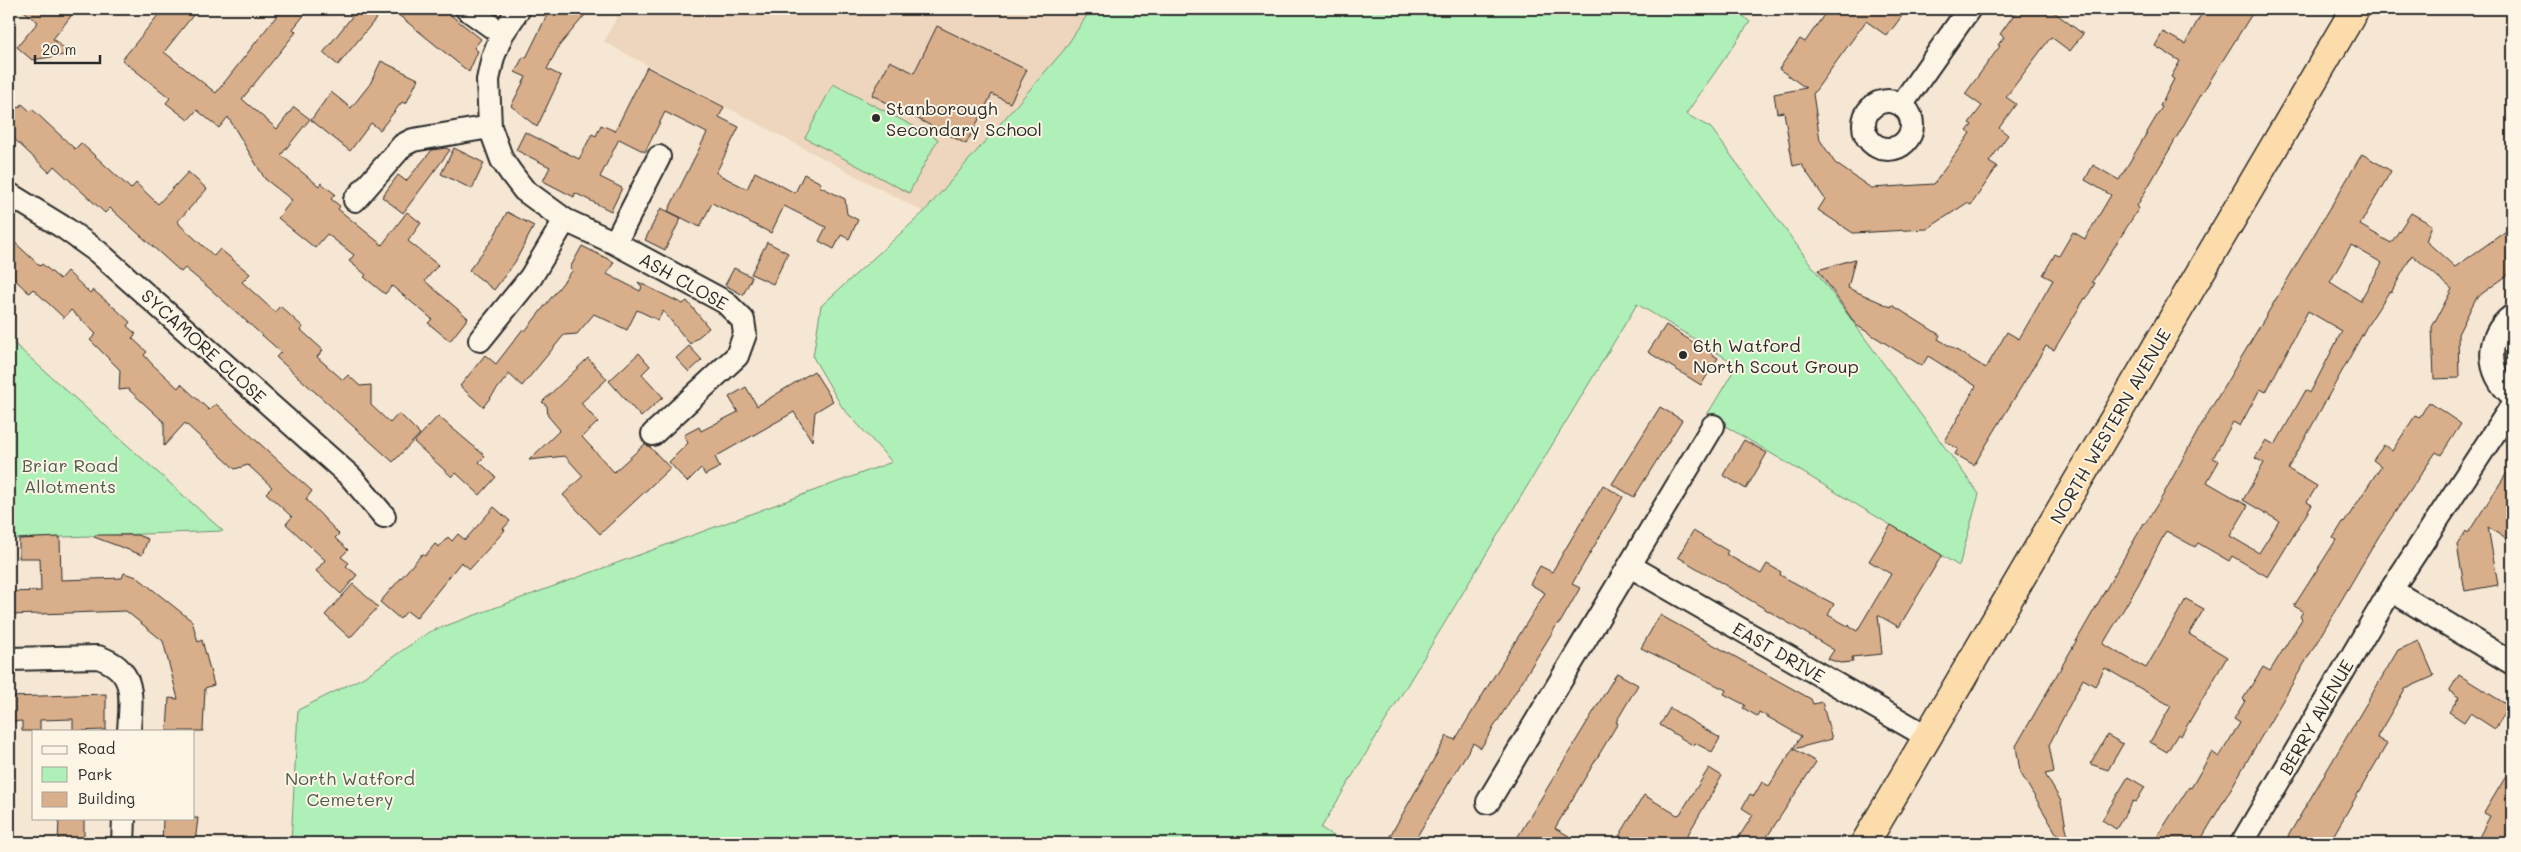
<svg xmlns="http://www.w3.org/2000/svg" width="2521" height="852" viewBox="0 0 2521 852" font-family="Mali,sans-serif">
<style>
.built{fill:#edd6bd}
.green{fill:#aff0b8;stroke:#6d8e72}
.building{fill:#d9ae8a;stroke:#2b2b2b;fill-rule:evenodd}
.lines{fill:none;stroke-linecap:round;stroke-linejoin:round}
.street-casing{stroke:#2b2b2b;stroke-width:26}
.highway-casing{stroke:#2b2b2b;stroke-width:31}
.street{stroke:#fcf5e5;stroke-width:22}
.highway{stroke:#fddcac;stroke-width:28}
.poi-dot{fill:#2b2b2b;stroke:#fcf5e5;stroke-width:2}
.labels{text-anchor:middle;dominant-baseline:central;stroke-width:4;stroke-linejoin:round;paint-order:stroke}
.poi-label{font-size:18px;fill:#2b2b2b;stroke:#fcf5e5;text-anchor:start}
.street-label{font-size:18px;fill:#2b2b2b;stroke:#fcf5e5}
.park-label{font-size:18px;fill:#4c5c4e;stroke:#fcf5e5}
</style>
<rect width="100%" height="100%" fill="#f5e7d3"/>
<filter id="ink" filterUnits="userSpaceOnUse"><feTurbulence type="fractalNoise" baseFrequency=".02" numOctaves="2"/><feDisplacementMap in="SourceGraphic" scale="10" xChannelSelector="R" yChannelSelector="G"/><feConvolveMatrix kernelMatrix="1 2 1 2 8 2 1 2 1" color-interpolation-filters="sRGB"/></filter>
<g filter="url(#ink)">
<path class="built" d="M621,9h470l-27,41 -140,162 -320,-170z"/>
<path class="green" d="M1091,9h644l15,13 -64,92 25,14 268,366 -20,72 -252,-151 30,-50 -100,-61 -316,524 24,15h-1054l7,-133 66,-33 65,-45 463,-170 -50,-55 -29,-50 8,-51 103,-94 140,-162z
M833,84l105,55 -29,54 -104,-55z
M2512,337v38l-6,-17z
M9,339l214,192 -214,8z"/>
<path class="building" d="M21,9h41l9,7 -18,23 18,15 -39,6 -15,-13 21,-25z
M163,9h35l-34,43 52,41 66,-84h27l-16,20 3,3 -54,67 35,30 17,-22 16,12 -29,36 38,31 2,-3 14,11 -4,5 9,7 -2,3 44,36 25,-33 14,11 -13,18 30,24 -13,16 43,37 -18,23 -22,-18 4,-4 -40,-33 -7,8 -21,-17 2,-2 -17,-14 5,-6 -27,-21 -12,14 -37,-30 14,-18 -27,-21 -37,-62 -9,11 -22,-18 -9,10 -22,-17 4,-5 -48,-38z
M358,9h26l-46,56 -15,-12z
M391,9h52l38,30 -7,9 4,3 -9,21z
M550,9h40l-31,37 -12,23 14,7 -24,51 -26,-21 15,-29 -11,-5 8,-15 3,1z
M1828,9h79l-20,27 -21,-15 -53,73 7,46 15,23 36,25 63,-4 36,-51 -3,-2 5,-6 -3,-2 13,-17 -17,-12 35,-48 -2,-1 6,-8 -4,-3 18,-25h32l33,25 -13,17 -19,-14 -45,60 10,7 -17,24 9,7 -19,27 8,5 -26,38 -4,-2 -40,26 -74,4 -35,-23 7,-11 -24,-35 -8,2 -9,-54 -7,1 -3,-19 32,-6 -27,-19 21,-30 5,3z
M2204,9h51l-54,86 -64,111 2,2 -47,74 3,1 -9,16 -1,-1 -31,52 -8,-4 -72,119 -19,-11 3,-5 -13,-8 31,-55 -48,-30 -6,10 -66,-41 -38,-55 37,-11 -7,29 43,19 1,-2 48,30 -2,4 48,29 21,-36 12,7 34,-59 -10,-5 12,-21 4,2 14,-24 12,7 26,-44 -26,-15 8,-15 26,15 43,-73 -2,-1 14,-27 -3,-2 9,-16 -25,-15 8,-14 22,12z
M937,26l90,44 -17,33 -18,-9 -26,50 -94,-49 18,-34 24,12z
M381,61l37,18 -12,25 -4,-2 -22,28 -9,-7 -21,28 -39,-31 20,-28 20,16 19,-24z
M647,67l77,40 -5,10 20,10 -23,46 31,16 8,-17 40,21 9,-19 17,9 -2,3 26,13 2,15 11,6 -9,19 -8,-4 -7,14 -15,-8 7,-14 -42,-21 -13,27 -59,-30 -12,24 -32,-16 39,-78 -42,-21 -20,40 -26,-13 -19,38 22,11 -11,23 -36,-18 -1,4 -31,-16 7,-14 -34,-17 9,-18 54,27 13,-25 4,2 5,-11 14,6z
M9,99l10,9 3,-4 8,7 2,-2 43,40 6,-6 50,46 5,-6 22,21 30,-32 19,17 -29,32 2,4 34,31 6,-7 30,25 -8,8 33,30 5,-6 23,21 -2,3 22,20 -6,7 26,23 5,-5 12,11 11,-1v20l19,18 9,-10 21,21 -27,28 -117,-105 5,-5 -72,-64 -24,-20 -4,4 -71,-64 -5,5 -51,-47 -5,6 -40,-38z
M446,148l4,2 -47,63 -21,-16 16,-22 8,6 26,-31z
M454,148l30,15 -12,26 -31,-15z
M2362,154l29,17 -31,54 31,18 20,-30 21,12 -6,16 29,26 57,-40v45l-36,26 -18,36 1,44 -25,1 -2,-52 20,-38 -40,-34 -21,38 -2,-1 -22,34 -79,143 29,17 -10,16 5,3 -44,72 -36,-21 -3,5 -31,-18 -3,4 -29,-16 -28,54 -35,59 43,24 40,-69 18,10 -15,25 38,23 -46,79 -3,-2 -11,18 -17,-10 21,-36 -66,-38 -10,18 -12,-7 -34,66 5,27 -9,2 16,27 8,42h-7l-42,-71 -4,-26 128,-223 1,1 17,-27 38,-70zM2351,245l31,18 -22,38 -30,-19zM2308,311l34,20 -32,62 -4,-3 -31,55 -9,-5 -11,18 9,5 -21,37 36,21 -20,32 -29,-17 18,-30 -41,-24 12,-21 -6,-3 20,-36 7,4 20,-37 6,3z
M661,208l20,10 -16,32 -20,-10z
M507,212l27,14 -19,36 -21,28 -25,-20 23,-30z
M9,237l31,29 2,-2 18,15 7,-8 23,22 3,-3 24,20 13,12 -3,4 9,8 -4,4 15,14 -3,3 8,9 26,24 3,-4 28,26 7,-6 96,87 -6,8 33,35 -4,4 13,12 -7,7 8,6 -3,3 11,9 -16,19 -25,-23 9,-11 -39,-36 6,-7 -26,-24 6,-6 -24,-22 -13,4 -50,-46 -21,23v-24l-36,-33 -9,1 1,-20 -30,-30 6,-6 -25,-24 -7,8 -31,-29 -4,4 -20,-19z
M767,242l21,11 -15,31 -22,-10z
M582,246l32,16 -7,12 33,17 2,-4 -4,-5 45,22 4,-3 22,27 -19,16 -27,-33 -5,9 -21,-10 -10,20 -33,-16 -17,20 -13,1 -42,51 -13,-12 -26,33 -23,-21 25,-31 11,9 27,-35 2,2 48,-61 -3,-2z
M734,268l18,9 -9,18 -18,-10z
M1666,325l52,33 -17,27 -53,-33z
M689,346l13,14 -13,12 -13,-14z
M639,353l11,13 -8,8 21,23 -22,20 -32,-36z
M588,358l19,21 -26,24 17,19 -16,15 32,35 31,-28 5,3 20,21 -70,66 -37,-39 20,-19 -18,-20 -36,4 31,-30 -12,-14 -1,-10 -5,-4z
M814,371l19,30 -18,11 -3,29 -18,-29 -79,45 5,10 -15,8 -4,-7 -14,14 -18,-20 19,-19 -4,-8 15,-8 2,4 37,-19 -9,-15 17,-10 11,19z
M2429,402l32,22 -20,31 -5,-3 -57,84 -180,307h-46l36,-56 2,1 21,-36 7,5 21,-34 -6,-4 11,-18 -2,-2 20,-32 7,4 32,-52 -2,-2 3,-6 -9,-5 42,-66 -3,-2 10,-16 1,1 37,-57 -8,-6 11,-15 8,6 23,-35 4,2z
M1660,407l22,13 -48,77 -22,-13z
M438,416l47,40 -6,6 17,15 -16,18 -24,-22 -4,4 -38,-35z
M1744,440l23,13 -21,36 -23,-14z
M2512,465v78l-24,-16 10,58 -33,6 -8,-46 9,-14 2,2z
M1603,485l20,12 -51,87 8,4 -20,35h-2l-77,125 -8,-5 -60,100h-27l61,-107 8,4 90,-147 -15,-9 10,-18 12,6z
M494,507l16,14 -7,8 2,1 -35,39 -9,-7 -45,56 -9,-7 -7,8 -20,-17 42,-48 3,2 10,-12 4,3 9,-10 4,4 6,-7 7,6z
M1891,525l51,30 -43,72 -21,-12 4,39 -30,3 1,5 -13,1 -12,-4 6,-9 -156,-93 15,-26 35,20 -2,3 35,20 6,-10 14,8 -1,3 54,29 -6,11 20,11 1,-2 1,3 7,4 34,-57 -22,-13z
M95,535h42l11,4 -6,16 -48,-18z
M60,537l1,43 61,-2 2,-5 13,4 55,44 6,21 4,-2 12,45 -9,3 -2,43h-36l2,-33 9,1 -15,-58 -37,-30 -117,4v-23l32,-1 -1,-33h-21v-19z
M353,584l25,23 -28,31 -25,-23z
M1660,615l151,84 2,5 9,-2 10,37 -38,10 22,13 -53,81h-28l18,-28 -11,-7 8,-14 4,2 8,-14 7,4 32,-50 -42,-24 -2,4 -14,-8 2,-3 -21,-11 2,-4 -85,-42z
M2419,641l15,35 -29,13 -27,46 -1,3 10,6 -58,99h-45l114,-193z
M1617,673l21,12 -22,37 2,1 -63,105 26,15h-67z
M2459,675l50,31 -14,23 -25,-16 -6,9 -15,-10 10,-15 -10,-6z
M106,694v36l-33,1v-12l-33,1v11h-18v-10l-13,1v-25z
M1670,708l50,30 -8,14 -17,-9 -1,3 -34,-21z
M2107,735l16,9 -15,26 -18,-6z
M2512,766v77h-36l14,-27 -6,-3z
M1709,768l13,8 -39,67h-68l29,-48 33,20 3,-1z
M2128,777l17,10 -9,15 -3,-1 -17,28 -14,-9z
M59,818h25v25h-26z
M163,818h35l-3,25h-33z"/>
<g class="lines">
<defs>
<path id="street" d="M467,9l35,25
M519,9l-17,25 -9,23 -5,23 2,47 12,33 9,13 13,17 41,30 50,23 110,59 18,18 2,14 -8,22 -84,78
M1864 125a24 24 0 1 1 48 0a24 24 0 1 1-48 0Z
M1902,104l67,-95
M9,194l57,35 32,23 253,225 33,39
M355,200l48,-55 10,-5 77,-13
M615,243l44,-86
M2512,316c-27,20 -26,58 0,79
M480,340l51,-63 34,-57
M1630,566l298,171
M2391,590l121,73
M9,659l89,-2c39,13 33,40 31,74
M1488,802l225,-376
M123,843l1,-25
M2242,843l149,-253 121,-184"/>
<path id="highway" d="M1865,843l490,-834"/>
</defs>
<use href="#street" class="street-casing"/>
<use href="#highway" class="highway-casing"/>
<use href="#street" class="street"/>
<use href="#highway" class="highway"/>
</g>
</g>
<g class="poi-dot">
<circle cx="876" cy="118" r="5"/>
<circle cx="1683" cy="355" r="5"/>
</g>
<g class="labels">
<g class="poi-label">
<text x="886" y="108">Stanborough<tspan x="886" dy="21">Secondary School</tspan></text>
<text x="1693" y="345">6th Watford<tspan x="1693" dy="21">North Scout Group</tspan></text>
</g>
<g class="street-label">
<text transform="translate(684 281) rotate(29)">ASH CLOSE</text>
<text transform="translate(204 346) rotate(42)">SYCAMORE CLOSE</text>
<text transform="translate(2110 426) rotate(-60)">NORTH WESTERN AVENUE</text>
<text transform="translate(1779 652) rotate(30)">EAST DRIVE</text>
<text transform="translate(2316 717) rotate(-60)">BERRY AVENUE</text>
</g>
<g class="park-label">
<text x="70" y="465">Briar Road<tspan x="70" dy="21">Allotments</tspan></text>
<text x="350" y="778">North Watford<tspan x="350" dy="21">Cemetery</tspan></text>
</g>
</g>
<rect width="2521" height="852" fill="none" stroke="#fcf5e5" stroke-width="30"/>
<rect x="15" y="15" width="2491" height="822" fill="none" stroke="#2b2b2b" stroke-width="2" filter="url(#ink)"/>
<rect x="32" y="730" width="162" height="90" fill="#fcf5e5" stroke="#a8a49b"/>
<rect x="42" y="746" width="25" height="8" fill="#fcf5e5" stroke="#a8a49b"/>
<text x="78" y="754" font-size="15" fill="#2b2b2b">Road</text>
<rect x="42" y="767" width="25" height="15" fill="#aff0b8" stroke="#a8a49b"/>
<text x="78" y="780" font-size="15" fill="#2b2b2b">Park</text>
<rect x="42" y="792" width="25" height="15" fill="#d9ae8a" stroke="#a8a49b"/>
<text x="78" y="804" font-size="15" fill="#2b2b2b">Building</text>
<path d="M35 55v8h65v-8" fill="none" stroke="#2b2b2b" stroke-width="2.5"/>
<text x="42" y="55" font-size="15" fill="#2b2b2b" stroke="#fcf5e5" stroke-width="4" paint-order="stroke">20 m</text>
</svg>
